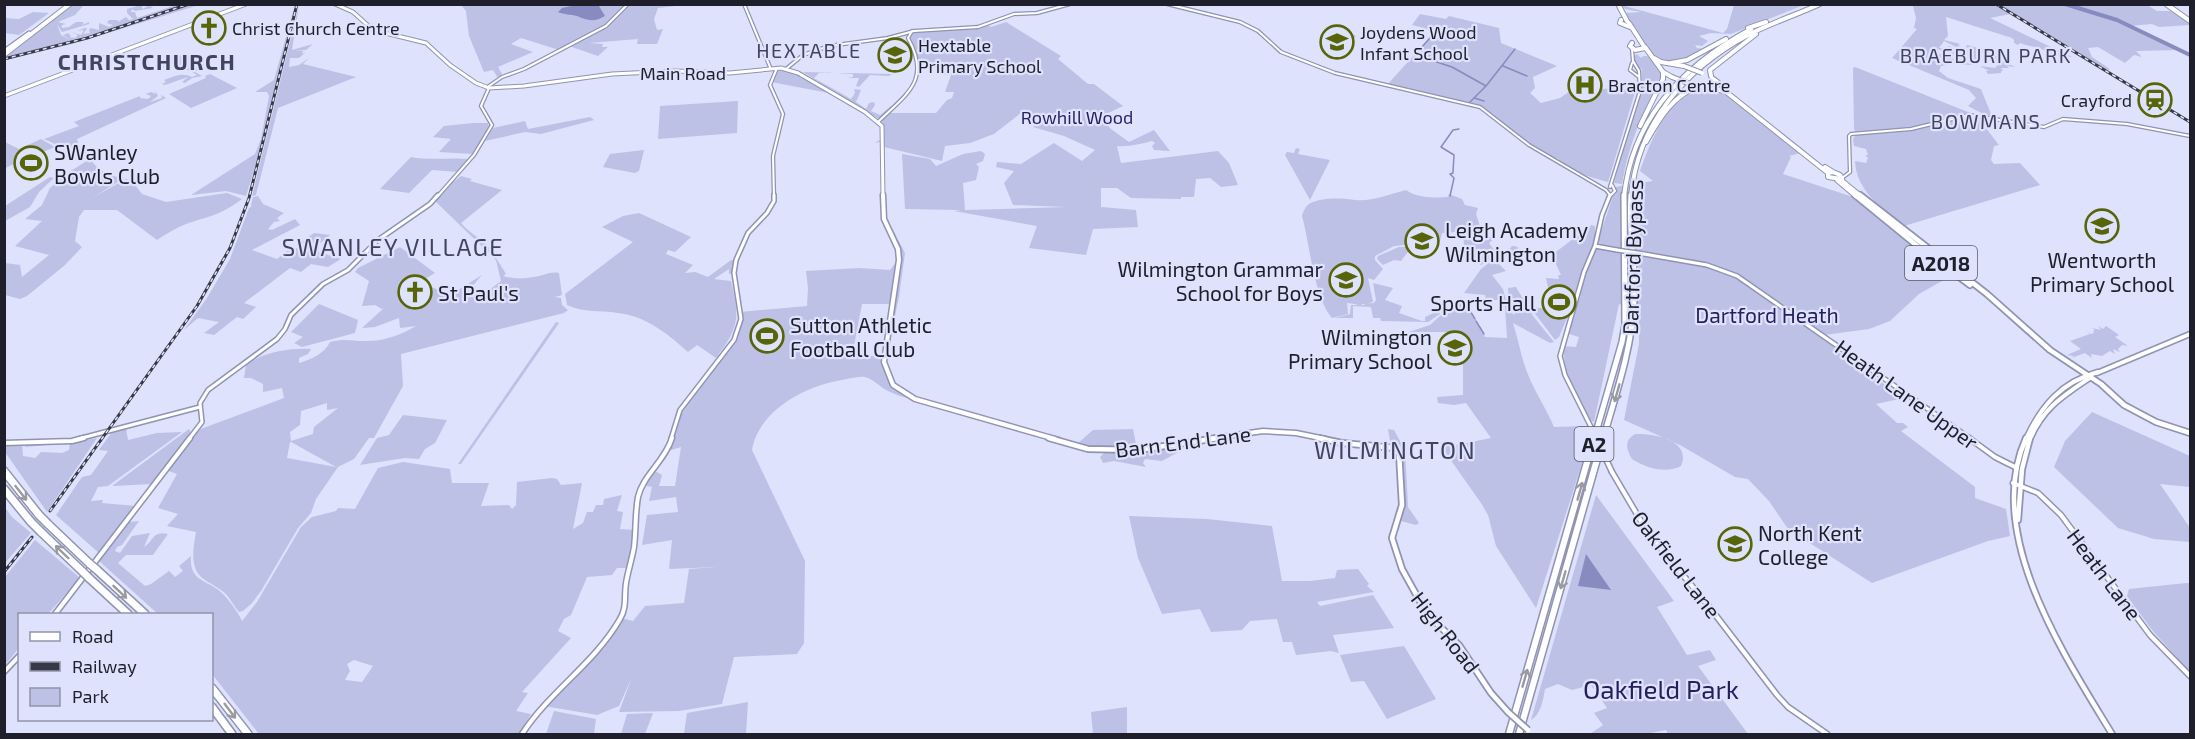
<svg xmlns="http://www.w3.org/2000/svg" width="2195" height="739" viewBox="0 0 2195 739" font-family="'Exo 2',sans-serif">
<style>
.green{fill:#bdc1e6;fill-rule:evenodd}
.water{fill:#878bc0}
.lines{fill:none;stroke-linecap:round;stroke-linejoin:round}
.stream{stroke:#878bc0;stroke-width:1.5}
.river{stroke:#878bc0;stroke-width:4}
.tertiary-far2-casing{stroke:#9093b2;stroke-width:4.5}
.tertiary-far1-casing{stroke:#9093b2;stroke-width:6}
.tertiary-casing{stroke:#9093b2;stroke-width:7}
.secondary-far2-casing{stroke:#9093b2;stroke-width:5}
.secondary-far1-casing{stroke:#9093b2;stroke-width:7}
.secondary-casing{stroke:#9093b2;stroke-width:8}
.primary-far1-casing{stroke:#9093b2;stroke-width:6}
.primary-casing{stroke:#9093b2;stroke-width:8}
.trunk-far2-casing{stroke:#9093b2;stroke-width:6}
.trunk-far1-casing{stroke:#9093b2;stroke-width:8}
.trunk-casing{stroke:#9093b2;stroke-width:9}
.motorway-far1-casing{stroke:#9093b2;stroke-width:7}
.motorway-casing{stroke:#9093b2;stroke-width:10}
.tertiary-far2{stroke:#fff;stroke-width:2}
.tertiary-far1{stroke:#fff;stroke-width:3}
.tertiary{stroke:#fff;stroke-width:4}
.secondary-far2{stroke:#fff;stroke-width:3}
.secondary-far1{stroke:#fff;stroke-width:4}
.secondary{stroke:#fff;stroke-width:4.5}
.primary-far1{stroke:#fff;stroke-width:4}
.primary{stroke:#fff;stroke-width:4.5}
.trunk-far2{stroke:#fff;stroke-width:4}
.trunk-far1{stroke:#fff;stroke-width:5}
.trunk{stroke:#fff;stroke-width:6}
.motorway-far1{stroke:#fff;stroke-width:4.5}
.motorway{stroke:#fff;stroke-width:7}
.rail-casing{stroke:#373946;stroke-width:3}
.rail{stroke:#dee2fc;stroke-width:1.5;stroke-dasharray:4;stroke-linecap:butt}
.tertiary-bridge-far1-casing{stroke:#9093b2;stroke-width:6;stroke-linecap:butt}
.tertiary-bridge-casing{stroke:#9093b2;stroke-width:7;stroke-linecap:butt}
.secondary-bridge-casing{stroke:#9093b2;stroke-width:8;stroke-linecap:butt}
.primary-bridge-casing{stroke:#9093b2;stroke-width:6;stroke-linecap:butt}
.motorway-bridge-casing{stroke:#9093b2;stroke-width:10;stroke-linecap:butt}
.tertiary-bridge-far1{stroke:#fff;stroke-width:3}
.tertiary-bridge{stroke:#fff;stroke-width:4}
.secondary-bridge{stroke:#fff;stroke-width:4.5}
.primary-bridge{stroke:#fff;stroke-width:4}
.motorway-bridge{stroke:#fff;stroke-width:7}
.oneway{stroke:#9a9aa0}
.labels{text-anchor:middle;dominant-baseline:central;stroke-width:4.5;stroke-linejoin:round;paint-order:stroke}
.far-poi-label{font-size:18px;fill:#1e1f2b;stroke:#dee2fc;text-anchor:start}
.far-street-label{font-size:18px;fill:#1e1f2b;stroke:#dee2fc}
.far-park-label{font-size:18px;fill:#241f5f;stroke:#dee2fc}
.far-quarter-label{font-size:20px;letter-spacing:1.5px;fill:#42445f;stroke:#dee2fc}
.shield{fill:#dee2fc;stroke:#585a6a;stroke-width:1.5}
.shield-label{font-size:20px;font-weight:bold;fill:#1e1f2b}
.poi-label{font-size:21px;fill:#1e1f2b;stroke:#dee2fc;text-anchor:start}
.street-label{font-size:21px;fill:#1e1f2b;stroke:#dee2fc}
.park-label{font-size:21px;fill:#241f5f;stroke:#dee2fc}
.far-district-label{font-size:22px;font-weight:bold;letter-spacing:1.5px;fill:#42445f;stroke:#dee2fc}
.quarter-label{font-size:24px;letter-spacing:1.5px;fill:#42445f;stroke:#dee2fc}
.near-park-label{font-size:26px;fill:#241f5f;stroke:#dee2fc}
</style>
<rect width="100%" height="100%" fill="#dee2fc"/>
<path class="green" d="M190,4l9,1 -127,39 -67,16 73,-19z
M479,4l147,1 -9,13 11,-13h57l-27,3 -4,11 3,11 6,-1 -6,15h-20l1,-5 -49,4 14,1 -1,3h6l-10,9 -29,-10 -10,4 -38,-12 -10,6 22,8 -35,15 5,9 -5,2 -5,-8 -9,2 -15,-36 -3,-25 -5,-6z
M1994,4l16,10 -20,4 82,39 -27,-3h2l-1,-3c-8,-5 -17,-4 -26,-8l-2,2 -4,-2v-3l-2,-2 -66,-21 2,19 -4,4 17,4h-3l2,2 -4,1 -12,-6 -5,7 9,1v-3l5,1 1,3 6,2h-4l3,4 -21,-7 -5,6 5,2v-4l8,5 22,2 -3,1 1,2 10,2 -25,-1h2l-1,-3 -12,-3 7,7 -6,1 -2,5 9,7 33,11 12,30 -25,-13 8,-8 -7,-8 -77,-32 25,-29 -3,-1 2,-10 -3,-12 -6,-1z
M72,5h12l-9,10 -17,7 8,2 -4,1v3l7,-1 7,-5h8l-2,3 7,-3v2l-27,8 -5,-8 4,11 10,5 -8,-5 8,-3 -3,1 3,3 -2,1 6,1 3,-3 -7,-3 10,3 3,-5 -7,1 8,-3 2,1 -4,5 7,-1 -1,-3 2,-2 8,2v-7l10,4 4,-2 -6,-2 2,-3h9v2l8,-5 3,3 4,-1 -6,-6v-4l14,-4 2,4 6,-4 4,3 -18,3 -3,-2 -1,3h4l2,6 39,-13h9c-59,21 -120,37 -180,53z
M295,5h1l-28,120 -22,71 -20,-5 -35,4 64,-41 6,-15 8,-43 -2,-4h-12l19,-12z
M299,5l-7,45 21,-6 -7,6 -11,1h8l-1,3 4,-2 -7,6h-9l-1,9 10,-2 10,-7 -6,6 53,13 -78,31 -22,87 -4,1z
M1621,5l102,28 4,-4 7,-24h70l-73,29 -20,-1 -12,3 9,5 -6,5 -7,-1 2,3 7,1c-7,4 -14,9 -21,12 -20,7 -37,-8 -43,-25 -3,-8 -10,-14 -14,-23l15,-1 -16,-3z
M1999,5h148l10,6h15l18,11v3l-31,2 -7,-3 -22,2 50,24 -44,1 6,6 -8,-2 -9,8 -27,-16 -10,1 4,9 18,12 -3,1z
M33,12l16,1 -30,22 -14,-2v-15l14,1z
M1420,14l26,5 3,-3 50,12 2,15 56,23 -24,11 2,11 -5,5 11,10 19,-5 10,-7c17,6 20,-1 34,-2 9,-1 20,1 30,2l3,-12 -2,13 -27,90c-22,-6 -34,-9 -51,-24l-4,1 -22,-14 -52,-40h-14l-79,-19 50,-55 -24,-6z
M1006,22l55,34 -3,3 30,25h6l29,22 -23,11 11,12 18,13 25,-12 16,21 -16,-1 -2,-4 3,-3 -3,-2c-12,3 -23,6 -35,5l4,17 97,-12 11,12 9,22 -17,2 -11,-9 -14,1 -2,18h-13v2l-50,-1 -14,-10h-16v19l35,3 2,17 -45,2 -7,26 -57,-7 8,-22 -83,-15 7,-1 -56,-1 -3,-55 28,5 6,7 27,-12 18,-3 4,3 -2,7 -7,3 3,3 -3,13 -13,3 2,27 101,-3 -53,-2 -9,-22 10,-12 -18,-4 1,-5 24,2 33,-21 28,18 13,-11 -31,-14 -31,-9 8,-6 -11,-5 -2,-4h-6l-28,22 -24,9 -25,3 -3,15 -58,-14v-6l-10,2 6,-3 1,-6 1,4 2,-2 -2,-15 2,-4 -4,3 -77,-48 89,2 -3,2 -19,-1 -11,12 -3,-1 3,-8h-11l5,-1v-3l-33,-2 -6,6 37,21 4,-6 -1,-4 7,1 -5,12 10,7 3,-6 5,-1 1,3 -4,6 9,4 12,-10 -7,8h51l11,-13 5,-2 2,-6h-9l6,-17 -12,-1 2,-10 -25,-1v-12l-8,-13 3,-6 -39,7 40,-9h38l38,-5 3,2z
M1341,26l9,4 -3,2 9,4 -4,5v-5l-9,-3 -5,6h-7l1,3 -4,5 10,3 5,-6h6l-7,8 -14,-4 -6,-11 1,-5 9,-3 4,3z
M1967,45l19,5 3,4 13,3h-3l1,2 15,8 -8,-1 2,2h-8l2,3h-2v2l-13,1 -2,-3h3l-9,-5 15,2 4,-4 -11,-5 3,-1 -1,-4 -11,-2 1,3 -4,1 8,4h-12l1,-2 -6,-3 3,-1h-4l3,-1 -3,-2h4l-3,-1 4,-1 -5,-2z
M185,54l18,12 -8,6 7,4 -10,2 -7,5 -3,-1 6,-5 -23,8 -3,-1 4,-2 -2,-2c10,-4 18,-8 28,-3l5,-2c-8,-6 -17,-6 -26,-11l-14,6 -4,-3z
M1637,54l4,4 2,-2h5l14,18v5c-20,32 -34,68 -40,105l-8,-1 19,-70 9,-23v-21l-6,-2 -3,-10z
M1855,67l118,47h-12l-49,15 54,-12 12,1 21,27 -5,1 -3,14 3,4 26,-1 20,22 -136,41 -4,-1c-19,-18 -44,-35 -45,-64l11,2 2,-5 -3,-3h3l-2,-6 -12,-3 -1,-7 3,-5 -2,-5 -1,-61z
M777,68l21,5 36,21 -63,-12z
M210,74l27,14 -46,20 -22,-14 37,-16 -1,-2z
M1714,88l13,5 74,60 -12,3 2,1 -8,17 70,23 96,75v5l-30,17 -29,27 -21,8 -45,6 7,5 4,10 69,48 -28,6 21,19h6l5,4 -7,4 74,56v11l31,11 4,27 -22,5 -116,42 -84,-54 -19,-28 -21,-22 -13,-2 -55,-32 -56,-25 15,-76v-34l-20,-6 -25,118 -4,-2c-12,-23 -28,-47 -26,-74l12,1 3,-10 -10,-3 -4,8 9,-31 7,-15 -11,14 -3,-16 -18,-2 -3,-14 13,1 -1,-4h3l-9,-20 39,-30 4,1v5l6,1 12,-36 4,-4 -2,-5 38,-6 -13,-10c12,-33 32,-86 74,-83z
M155,90l3,6 -8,6 12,-4 -1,-3 5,3 -89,41 1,4 -12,6 -22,-10 35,-13 -5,-4 66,-26v2l8,1 3,-3 -5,-2 5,-2 5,2z
M738,101l-1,32 -79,6 2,-33z
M590,117l4,3 -53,14 -16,-2 -40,9 8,-13 32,-7 3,8z
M473,123h15l1,4 -16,27 -34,-2 12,-13 -18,-2 11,-11z
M41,139l14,8 -50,21v-26l14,7z
M1296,148l4,1 -2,5 32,6 -20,40 -25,-45 2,-3 7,1z
M644,150l-5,21 -4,2 -32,-6 7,-13z
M411,157c20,4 37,0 58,2l-11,13 -26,-2 -23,23 -29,-4z
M90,159c10,13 18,17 34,19l-32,20 34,-19 6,2 10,13 24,8 61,-9 15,6c-21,16 -32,17 -56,25 -10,4 -20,10 -29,16l-40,-30h-33l-5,7 -4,24 7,6 -17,18 -38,31 -7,3 -15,-4v-32l15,2 2,12 27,-22 -34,-9 27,-25 -17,-2 17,-14 8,-17 19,-16z
M461,176l11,3 -2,2 32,9 -41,33c7,9 18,14 26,22 7,9 13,19 19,29l-3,2c10,3 20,3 31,1 9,-1 16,-6 25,-4l3,22 -7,2 6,1 1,7 6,5 -4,3 -163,41 2,32 -29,52h-5l-15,21 -16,8 -22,32 -5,14 -13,15 -37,63 -9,12 -9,8 -4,1c-5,-6 -9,-14 -14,-19 -9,-8 -25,-13 -29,-23 -5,-12 -2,-26 0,-38l-29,-6 11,-12 -20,-6 19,-34 -11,-4 32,-40 86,-32 -2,-10 -19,4v-8l-12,-6h-7l2,-13c17,-13 44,-17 65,-16l-3,5 -9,4v5c13,-4 25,-9 31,-21 16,-4 20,-1 34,-1 18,1 37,-6 52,-15l-16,2 -1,-10 -24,9 -13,1 23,-21 -3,2 -7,-4 -13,1 7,-25 -14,-9 3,-4 42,-21 35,26 -15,9 30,13 32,-20 -19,22h17l21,-16 -5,-21 -61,-59 15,-19h3zM327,403v7l11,-2 -24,19 -1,7 -22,7 -1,-9 10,-7 1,-14zM290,442h1l45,25 -49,-9z
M50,177l4,1 -15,14 -9,15 -25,14v-15z
M1406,190c11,8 29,8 42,7l1,-3 13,5 3,6 13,3 -2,6 6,18 12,7 -5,4 5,7 14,1 4,-5h3l4,2 -4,2 5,4 -26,3 -13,8 -15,-8 -3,-20 -8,-5 -13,1 -2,8 -30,8 -9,12 -7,-1 -11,5 -6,-6 1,-3 21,-9h14l4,-5 22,-2 -9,-7 -17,-2 -3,2 3,11 -19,2 -19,10v4l8,9 -9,11 -6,-2 5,24 -10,3 -16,-2 1,11 -16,4c-18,-21 -22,-73 -30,-102 1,-4 3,-9 7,-12 11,-7 34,-6 46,-4 15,2 36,-6 51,-10z
M258,196l5,8 21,9 -7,5 3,3 -6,1 -6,7 4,1 23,-11 5,6 -48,25 25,9 10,-8 6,1 11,-12 10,-7 16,2 -18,15 29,9 -13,8 -17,-3 -10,8 -11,-4 -46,35 12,4 -13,12 -6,-2 -23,18 -10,-2 15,-11 -21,-4 -14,12 23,-32 23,-39 19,-51 3,-2 -1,-1 2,-8z
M639,213l52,24 -16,15 -7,-2 -2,4 27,11 -8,8 10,-1 13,5 23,-17h5l-2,13 -5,1v-5l-15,10 17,2c9,38 8,46 -15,77l-19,-13 -9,7c-20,-18 -42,-36 -70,-39 -18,-3 -34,0 -51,-8l-2,-11 68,-52 -31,-15 21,-11z
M892,228l13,25 -6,44 -9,43h-3l6,-36h-31l-10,52h32c1,24 13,32 30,44 -9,-2 -18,-5 -26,-9 -8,-4 -15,-12 -23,-14 -8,-1 -16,2 -23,3 -37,6 -83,30 -90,70l53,111 -1,82 -7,11 -63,3 -12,47 -43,7 -60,1 13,-35 -13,29 -22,9 -53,-9 34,-35 43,-53 12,3 12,-15 39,-3 5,-34 27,-2 -47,2 3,-29 -30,5 5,-30 31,-3 -2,-15 -27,4 3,-14 -9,-2 12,-14 7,4 -3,11h16l6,-39 -13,4 12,-41 12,-18 31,-34 -2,-1 18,-27 1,-18 67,-6 1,-18 -2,-17 53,-3 31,2 7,-9 -3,40 7,-42v-7l-11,-23z
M1494,259l12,12 -14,4 11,14 5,19 6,7 3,-8 -8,-1 -1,-18 8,-1 17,29 21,26 -4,1 -37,-20c6,18 8,36 16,54 7,17 18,33 25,50l33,-1 3,12 -54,170 -40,-62 -8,-31 -7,-12 -43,-61 18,3 35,-7 -25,-35 -12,2 -16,-2 -1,-6 26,-2v-32l-13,-1 1,-9 -13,-2v-2l21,4v-2l-8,-2 -1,-17h-41l21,-7 31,-28 24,40 22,1 -2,-31 -3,-7h-16l-1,-5 -21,-2 17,-24z
M1373,283l20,5 -8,12 17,6 -3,7 23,8h3v-4l13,-6 2,3 -12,8 -47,-1 -1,-3h-7l-2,-11 -18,-1v12h-18l15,-4 1,-9 23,-2 2,-3z
M319,304l39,16 -3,13 -53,14 -8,-4 9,-6 -12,-5z
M1530,307l40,4 -11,26 -4,3z
M556,322l3,1 -98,141h-3z
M2098,326l5,3 3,-3 13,9 -4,2 13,9 -6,-1 -4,4 2,3 -7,-3 2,5 -5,-3 -8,5 -11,-2 1,4 -7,-5 -14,5 3,-2 -7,-1 14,-6 -11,-8 20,-7 -4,-3 5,3 3,-1 -1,-2 2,-1 -3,-2 9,2z
M2092,412l98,44v31l-30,-3 30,44v14l-36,-3 -36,-11 -64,-61 11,-26z
M403,415l44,5 -12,23 -10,6 -6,10 -14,-1 -45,7 17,-27 12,-3z
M126,429l2,11 29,-7 25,-1 -74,54 -10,1 -7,14 12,-1 -1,3 34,3 -36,48 -44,-39 26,-38 9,-2 17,-24 -9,-1 13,-18z
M189,429l2,4 -39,51 -40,2z
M1133,429l4,20 -49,-1 -45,-14 16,2 18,8 16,-14z
M1388,429l6,1 11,20 3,57 11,16 -3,2 -19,-5 5,-9 -3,-58 -8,-6z
M1635,434c19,-1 57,6 46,32 -15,8 -35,2 -49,-7 -6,-10 -8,-18 3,-25z
M97,438l-50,74 -42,-60 -1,-8h18l1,12 12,2 6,-6 21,1 7,-3 1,-7 -45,4 1,-3 44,-1z
M1180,446l2,4 -20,11 -17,-2 -2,4 3,4 -32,-6 -11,2 -3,-6 4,-4 33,-1z
M403,462l47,7 2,14h37l-8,23 28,-1 3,4 4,-4 1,-23 35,-4 5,1 4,6 21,-2 -9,46 10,-6 4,-11h6l3,-7h7l1,-6 18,-4 -5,16 6,1 -3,17 14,1 -6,38h-11l-5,7 -25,2 -16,38 -7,4 -6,12 13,7 -49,54 6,1 -12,18 15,3 -12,20h-260l-47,-60v-60h-54l-60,-54 31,-38 10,-1 -17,24 -5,2 -2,4 5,2 12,-17 18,-3 -6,14c10,-6 8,-17 24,-13l-15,21h-27l-8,8 27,23 6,-2 18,-13 6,6 8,-6 -4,-5 12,-10c-2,27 17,23 32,38 7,7 16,20 19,27l15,-19 44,-75 11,-10 24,-6 2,-3 17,1 23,-41zM354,660l19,6 -11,16 -17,-2 5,-9 -3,-7z
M1596,495l78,106 -17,6 30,48 23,-5 6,10 -18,6 50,68h-80l-2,-4 -21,4h-55l13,-9 -9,-12 13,-5 -16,-23 -19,5 -14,-6 -13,5c-2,11 -4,25 -14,31z
M4,506l8,11 19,16 -26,30z
M1129,516l78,3 65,7 10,55h28l25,-3 2,-8 21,-1 11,15 -2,2 7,6 -57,10 3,4 53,-11 21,33 -61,7 6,18 -8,-2 -35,4 -4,-13h-9l-6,-23 -27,2 -8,9 -31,2 -11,-23 -38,5 -24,-56z
M35,540l45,38 -32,36h-28l-1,34 -14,17v-88z
M2186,583h4v89l-38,-42 -25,-34 2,-7z
M1404,646l32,53 -49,20 -23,-38 -13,1 -11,-27z
M748,702l-2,32h-62l3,-21z
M1127,707v27h-34l-2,-22z
M554,711l42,8 -2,15h-48z
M653,713l-8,21h-24l6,-20z"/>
<path class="water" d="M581,4l18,2 6,10c-10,6 -17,5 -28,0 -6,-2 -13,-1 -19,-4l4,-4z
M1586,554l25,36 -33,-4z"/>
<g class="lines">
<path class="stream" d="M1421,48l15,-17
M1421,49l-6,6 37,12 34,19 -17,17
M1503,66l24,10
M1486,86l29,-37
M1474,98l10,3
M1453,172l1,-17 -13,-8 12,-17 6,-1
M1450,196l4,-18 -4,-4 3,-1
M1466,304l9,15
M1476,321l8,13"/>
<path class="river" d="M2065,4l52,16 73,35"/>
<defs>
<path id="tertiary-far2" d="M744,4l26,63
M1167,4l73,18 18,9 23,21 54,21 145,34 49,38 77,45 4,5
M1632,63l-2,7 9,7
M786,69l17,-14 26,-9 59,-8 26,-7 64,-4 36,-13 23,-1 33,-9
M489,86l13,-9 22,-8 82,-43 22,-22
M879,121c29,-28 52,-41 29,-83l4,-7
M1842,178l8,-6 -1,-36 2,-2 60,-5 58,-14 75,12 19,-8 64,5 63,12
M1610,187l30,-96 -1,-20 -6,-10 -1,-12
M437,197l37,-42 18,-30 -11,-19 8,-18
M774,197l-1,-41 10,-42 -13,-29 7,-17
M1609,197l6,-6 -3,-6"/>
<path id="tertiary-far1" d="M1595,246l22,4
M1644,254l63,11 30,11 234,163
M1587,419l-22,-44 -5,-19 24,-84 11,-26 7,-31 8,-20
M78,439l122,-32
M189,439l13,-17 -2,-19 8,-13 69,-51 8,-10 6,-14 32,-31 25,-14 30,-30 52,-36 8,-9
M671,439l9,-29 54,-70 7,-21 -7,-46 2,-13 12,-27 19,-20 7,-12v-6"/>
<path id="tertiary" d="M1969,438l26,19 22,11
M4,443l68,-2 12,-3
M1612,472l36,61 59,71 70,91 11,12 39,27
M2013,483l25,10 23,22 89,120 40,41
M55,614l135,-176
M4,672l16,-17
M522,734c28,-43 72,-70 98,-115 7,-11 4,-23 6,-36 2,-12 6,-24 8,-36 2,-16 1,-34 4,-50 5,-22 27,-36 34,-59"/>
<path id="secondary-far2" d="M335,4l18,8 20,18 53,13 24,22 26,18 13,5 35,-2 88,-12 63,-3 55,2 51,-5 17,5 67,39 17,14 1,71
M4,96l242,-92"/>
<path id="secondary-far1" d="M883,195l1,24 14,30 1,11 -15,102 9,23 22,14 140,40
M2097,373l93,-39
M1208,439l55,-8 33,2 29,6
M2026,439c15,-33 35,-57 72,-67
M2030,439c14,-32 33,-43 61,-62"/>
<path id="secondary" d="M1049,438l39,11 50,1 80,-12
M1318,438l24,5 53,5 4,4 3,53 -10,33 10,31 25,45 32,31 32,48 17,19
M2026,438c-43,95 38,217 86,296
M2018,520l4,-51 8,-31"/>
<path id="primary-far1" d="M1618,4l9,17
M2166,4l24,17
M1621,20l-1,3 10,4
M1629,23l16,25 -10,2 -5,-4 2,-3
M1645,47l18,25 9,5
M1654,58l7,4 23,4
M1712,78l15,11
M1690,84l35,7 103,82
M1825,167l8,5
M1833,172l7,3 2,4 -14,-2v-4z
M1837,180l20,17
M1841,180l21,17"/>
<path id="primary" d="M1855,195l66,54 49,36
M1860,195l127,99 63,56 51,34 23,21 32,17 34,11"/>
<path id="trunk-far2" d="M1748,28l18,-6
M4,55l66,-51
M1671,63l16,-3 39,-21
M1711,76l-1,-6 46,-36
M1640,126l23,-47v-7
M1646,142c13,-23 27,-47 53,-56
M1624,197c8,-79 60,-132 127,-168
M1631,197c6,-73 54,-128 117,-162 23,-12 48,-20 72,-31"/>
<path id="trunk-far1" d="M1594,439l28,-97 3,-17 -1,-130
M1603,439c13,-45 29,-91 31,-138 2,-36 -6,-70 -3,-106"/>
<path id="trunk" d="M1509,734l85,-296
M1519,734l84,-296"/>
<path id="motorway-far1" d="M4,52l25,-18"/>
<path id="motorway" d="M4,471l35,44
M4,489l27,33
M48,524l42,40
M41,532l42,40
M96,569l49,45
M89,578l39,36
M212,688l36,46
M212,707l20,27"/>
</defs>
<use href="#tertiary-far2" class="tertiary-far2-casing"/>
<use href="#tertiary-far1" class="tertiary-far1-casing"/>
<use href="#tertiary" class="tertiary-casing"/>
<use href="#secondary-far2" class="secondary-far2-casing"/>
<use href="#secondary-far1" class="secondary-far1-casing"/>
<use href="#secondary" class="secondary-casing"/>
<use href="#primary-far1" class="primary-far1-casing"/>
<use href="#primary" class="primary-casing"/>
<use href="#trunk-far2" class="trunk-far2-casing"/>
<use href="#trunk-far1" class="trunk-far1-casing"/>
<use href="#trunk" class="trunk-casing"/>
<use href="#motorway-far1" class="motorway-far1-casing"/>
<use href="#motorway" class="motorway-casing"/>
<use href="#tertiary-far2" class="tertiary-far2"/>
<use href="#tertiary-far1" class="tertiary-far1"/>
<use href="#tertiary" class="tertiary"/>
<use href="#secondary-far2" class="secondary-far2"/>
<use href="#secondary-far1" class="secondary-far1"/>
<use href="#secondary" class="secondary"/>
<use href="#primary-far1" class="primary-far1"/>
<use href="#primary" class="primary"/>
<use href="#trunk-far2" class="trunk-far2"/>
<use href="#trunk-far1" class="trunk-far1"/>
<use href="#trunk" class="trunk"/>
<use href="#motorway-far1" class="motorway-far1"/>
<use href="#motorway" class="motorway"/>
<defs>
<path id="rail" d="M1996,4l194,118
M4,59l83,-21 102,-34
M50,511l147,-205 33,-58 19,-50 48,-194
M4,572l28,-35"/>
</defs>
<use href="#rail" class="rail-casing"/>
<use href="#rail" class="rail"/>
<defs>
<path id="tertiary-bridge-far1" d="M1617,250l27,4
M1587,419l10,20"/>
<path id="tertiary-bridge" d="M1596,438l16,34"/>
<path id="secondary-bridge" d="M1508,712l20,18"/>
<path id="primary-bridge" d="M1684,66l18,7
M1672,77l18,7"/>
<path id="motorway-bridge" d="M39,515l9,9
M31,522l10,10
M90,564l6,5
M83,572l6,6"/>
</defs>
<use href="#tertiary-bridge-far1" class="tertiary-bridge-far1-casing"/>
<use href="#tertiary-bridge" class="tertiary-bridge-casing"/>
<use href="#secondary-bridge" class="secondary-bridge-casing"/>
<use href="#primary-bridge" class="primary-bridge-casing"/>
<use href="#motorway-bridge" class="motorway-bridge-casing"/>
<use href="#tertiary-bridge-far1" class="tertiary-bridge-far1"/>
<use href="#tertiary-bridge" class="tertiary-bridge"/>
<use href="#secondary-bridge" class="secondary-bridge"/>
<use href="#primary-bridge" class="primary-bridge"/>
<use href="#motorway-bridge" class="motorway-bridge"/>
</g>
<defs><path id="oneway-shaft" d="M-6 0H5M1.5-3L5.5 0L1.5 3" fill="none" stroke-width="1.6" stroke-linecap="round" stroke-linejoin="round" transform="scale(1.5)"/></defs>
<g class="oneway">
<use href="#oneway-shaft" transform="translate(1617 393) rotate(106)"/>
<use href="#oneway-shaft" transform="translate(1580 491) rotate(-74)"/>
<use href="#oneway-shaft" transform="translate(21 493) rotate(52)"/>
<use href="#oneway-shaft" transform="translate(62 552) rotate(-136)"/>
<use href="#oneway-shaft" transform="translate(1563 580) rotate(106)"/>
<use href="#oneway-shaft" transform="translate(120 592) rotate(43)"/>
<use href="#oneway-shaft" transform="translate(1525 678) rotate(-74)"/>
<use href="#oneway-shaft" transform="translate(230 711) rotate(53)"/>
</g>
<defs>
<symbol id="church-ring" viewBox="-11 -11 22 22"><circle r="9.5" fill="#dee2fc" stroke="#576407" stroke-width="1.5"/><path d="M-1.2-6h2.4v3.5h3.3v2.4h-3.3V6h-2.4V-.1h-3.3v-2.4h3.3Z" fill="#576407"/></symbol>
<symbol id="school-ring" viewBox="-11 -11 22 22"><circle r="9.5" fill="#dee2fc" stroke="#576407" stroke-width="1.5"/><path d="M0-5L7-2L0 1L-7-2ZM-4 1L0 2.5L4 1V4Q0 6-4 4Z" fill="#576407"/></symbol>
<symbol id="hospital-ring" viewBox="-11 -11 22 22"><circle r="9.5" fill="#dee2fc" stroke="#576407" stroke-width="1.5"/><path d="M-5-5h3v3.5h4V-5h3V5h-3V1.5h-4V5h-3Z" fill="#576407"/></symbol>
<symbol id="station-ring" viewBox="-11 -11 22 22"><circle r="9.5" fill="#dee2fc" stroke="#576407" stroke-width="1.5"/><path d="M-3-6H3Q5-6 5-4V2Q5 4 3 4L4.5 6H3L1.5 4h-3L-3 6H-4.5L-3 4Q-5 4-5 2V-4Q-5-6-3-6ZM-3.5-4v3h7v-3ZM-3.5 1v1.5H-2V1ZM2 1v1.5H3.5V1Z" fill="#576407"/></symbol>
<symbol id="stadium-ring" viewBox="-11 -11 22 22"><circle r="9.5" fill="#dee2fc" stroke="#576407" stroke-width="1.5"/><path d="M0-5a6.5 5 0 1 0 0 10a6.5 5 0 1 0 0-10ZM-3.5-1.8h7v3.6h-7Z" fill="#576407"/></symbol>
<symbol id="university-ring" viewBox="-11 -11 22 22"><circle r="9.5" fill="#dee2fc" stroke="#576407" stroke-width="1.5"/><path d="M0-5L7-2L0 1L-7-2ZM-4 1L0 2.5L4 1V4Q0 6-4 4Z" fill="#576407"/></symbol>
</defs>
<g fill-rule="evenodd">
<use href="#church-ring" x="190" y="9" width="38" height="38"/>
<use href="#school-ring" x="1318" y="23" width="38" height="38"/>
<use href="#school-ring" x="876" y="36" width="38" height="38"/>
<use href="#hospital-ring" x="1566" y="66" width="38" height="38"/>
<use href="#station-ring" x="2136" y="81" width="38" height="38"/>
<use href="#stadium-ring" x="12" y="144" width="38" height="38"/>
<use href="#school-ring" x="2083" y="207" width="38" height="38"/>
<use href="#school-ring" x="1403" y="222" width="38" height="38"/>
<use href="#school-ring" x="1327" y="261" width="38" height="38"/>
<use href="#church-ring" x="396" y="273" width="38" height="38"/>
<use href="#stadium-ring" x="1540" y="283" width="38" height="38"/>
<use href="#stadium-ring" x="748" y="317" width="38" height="38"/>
<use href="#school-ring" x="1436" y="329" width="38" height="38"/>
<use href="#university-ring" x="1716" y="525" width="38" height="38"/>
</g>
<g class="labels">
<g class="far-poi-label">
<text x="232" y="28">Christ Church Centre</text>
<text x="1360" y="32">Joydens Wood<tspan x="1360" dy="21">Infant School</tspan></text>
<text x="918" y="45">Hextable<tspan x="918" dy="21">Primary School</tspan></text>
<text x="1608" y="85">Bracton Centre</text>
<text x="2132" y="100" text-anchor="end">Crayford</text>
</g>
<g class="far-street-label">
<text x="683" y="73">Main Road</text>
</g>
<g class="far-park-label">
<text x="1077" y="117">Rowhill Wood</text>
</g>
<g class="far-quarter-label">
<text x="809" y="50">HEXTABLE</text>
<text x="1986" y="55">BRAEBURN PARK</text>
<text x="1986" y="121">BOWMANS</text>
</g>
<g class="shield">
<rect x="1905" y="246" width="72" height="34" rx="4.5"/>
<rect x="1574.5" y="427" width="39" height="34" rx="4.5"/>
</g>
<g class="shield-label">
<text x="1941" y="263">A2018</text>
<text x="1594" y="444">A2</text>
</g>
<g class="poi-label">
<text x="54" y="151">SWanley<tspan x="54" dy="24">Bowls Club</tspan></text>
<text x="1445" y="229">Leigh Academy<tspan x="1445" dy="24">Wilmington</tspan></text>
<text x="2102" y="259" text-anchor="middle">Wentworth<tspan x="2102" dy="24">Primary School</tspan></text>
<text x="1323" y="268" text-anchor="end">Wilmington Grammar<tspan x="1323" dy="24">School for Boys</tspan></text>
<text x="438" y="292">St Paul's</text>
<text x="1536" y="302" text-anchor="end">Sports Hall</text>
<text x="790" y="324">Sutton Athletic<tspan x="790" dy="24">Football Club</tspan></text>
<text x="1432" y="336" text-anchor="end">Wilmington<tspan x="1432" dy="24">Primary School</tspan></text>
<text x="1758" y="532">North Kent<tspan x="1758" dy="24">College</tspan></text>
</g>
<g class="street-label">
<text transform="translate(1632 257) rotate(-88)">Dartford Bypass</text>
<text transform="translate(1907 394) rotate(36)">Heath Lane Upper</text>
<text transform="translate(1183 441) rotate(-7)">Barn End Lane</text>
<text transform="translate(1677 564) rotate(52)">Oakfield Lane</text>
<text transform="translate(2105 574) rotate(53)">Heath Lane</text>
<text transform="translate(1446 632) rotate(52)">High Road</text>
</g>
<g class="park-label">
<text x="1767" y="314">Dartford Heath</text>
</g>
<g class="far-district-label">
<text x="147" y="61">CHRISTCHURCH</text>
</g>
<g class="quarter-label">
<text x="393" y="246">SWANLEY VILLAGE</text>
<text x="1395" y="449">WILMINGTON</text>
</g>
<g class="near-park-label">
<text x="1661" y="688">Oakfield Park</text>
</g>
</g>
<rect width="2195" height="739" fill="none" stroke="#1e1f2b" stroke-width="12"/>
<rect x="18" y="613" width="195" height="108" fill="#dee2fc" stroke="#9194a8" stroke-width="1.5"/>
<rect x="30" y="632" width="30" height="9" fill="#ffffff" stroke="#9194a8" stroke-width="1.5"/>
<text x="72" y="643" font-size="18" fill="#1e1f2b">Road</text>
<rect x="30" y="662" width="30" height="9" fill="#373946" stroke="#9194a8" stroke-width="1.5"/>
<text x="72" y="673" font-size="18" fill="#1e1f2b">Railway</text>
<rect x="30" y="688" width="30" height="18" fill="#bdc1e6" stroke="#9194a8" stroke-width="1.5"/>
<text x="72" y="703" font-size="18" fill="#1e1f2b">Park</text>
</svg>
